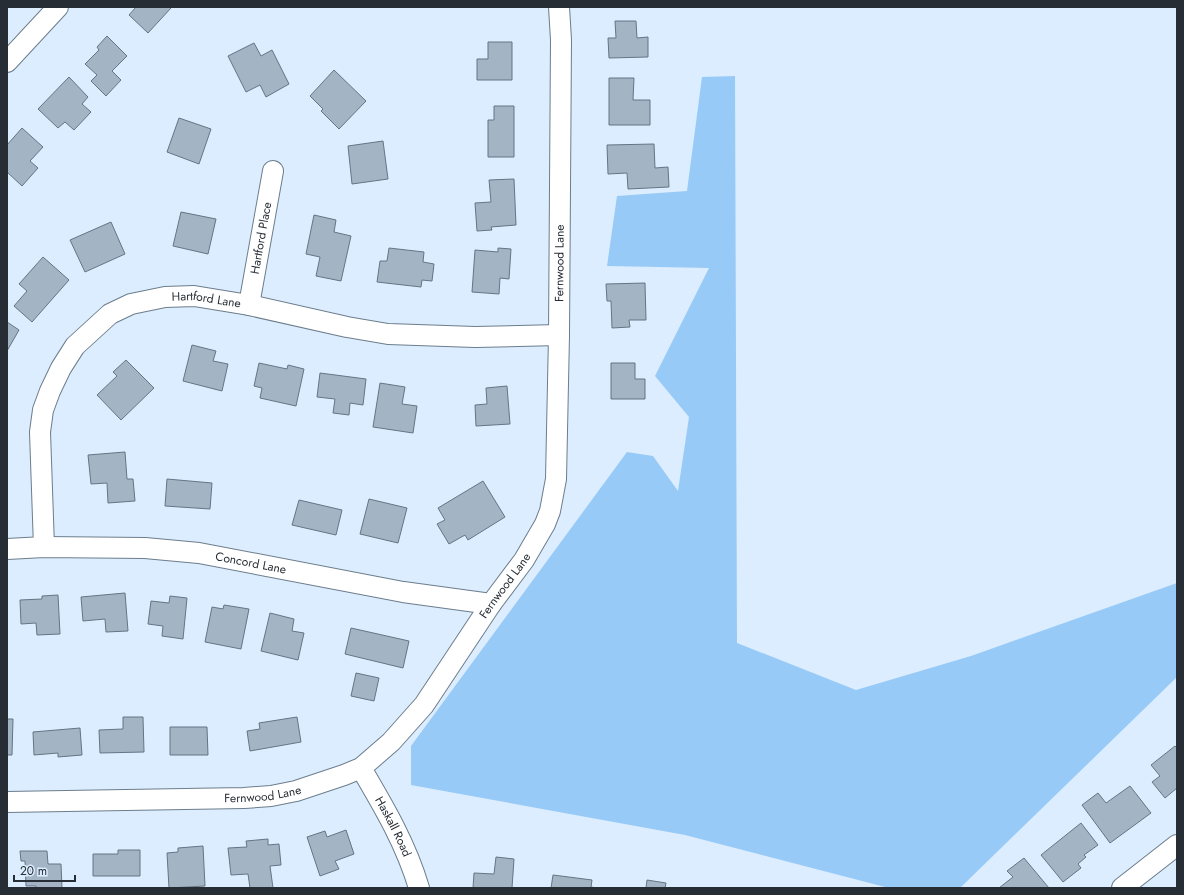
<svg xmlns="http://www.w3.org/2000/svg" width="1184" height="895" viewBox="0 0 1184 895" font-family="Jost,sans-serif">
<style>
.green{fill:#98caf7}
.building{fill:#a3b4c4;stroke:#657584}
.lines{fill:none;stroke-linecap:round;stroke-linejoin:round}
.street-casing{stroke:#6c7d8c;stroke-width:22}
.street{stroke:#fff;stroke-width:20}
.labels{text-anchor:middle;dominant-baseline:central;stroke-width:3.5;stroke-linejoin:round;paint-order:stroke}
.street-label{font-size:12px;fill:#272d34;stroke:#dbedfe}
</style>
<rect width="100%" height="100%" fill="#dbedfe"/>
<path class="green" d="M735,76l2,567 119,47 115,-34 206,-73v94l-217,211h-71l-204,-53 -274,-50v-39l216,-294 26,4 25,35 11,-74 -34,-41 54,-108 -102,-2 10,-70 70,-5 15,-114z"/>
<path class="building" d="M136,7h34l1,1 -23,25 -19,-18z
M615,21h21l1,17 11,-1v20l-39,1 -1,-20h8z
M107,36l20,20 -15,15 9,9 -15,16 -15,-15 6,-6 -12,-11 14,-14 -2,-3z
M488,42h24v38h-35v-21h11z
M254,43l7,13 11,-6 17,34 -23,13 -6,-12 -14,7 -18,-36z
M334,70l32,31 -27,28 -18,-18 2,-2 -13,-13z
M69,77l19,20 -6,7 9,8 -17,18 -9,-8 -7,6 -20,-19z
M609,78h25l-1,22h17v25h-41z
M494,106h20v51h-26v-37h6z
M179,118l32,11 -12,35 -32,-12z
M22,128l21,19 -13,14 8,7 -16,18 -15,-14v-27z
M383,141l5,38 -36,5 -4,-38z
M654,144l1,24 13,-1 1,20 -41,2 -1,-16 -19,1 -1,-29z
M514,179l2,46 -25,2 1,3 -15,1 -2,-28 16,-1 -2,-22z
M181,212l35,7 -8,35 -35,-8z
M314,215l22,5 -2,12 17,4 -10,45 -25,-5 4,-19 -14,-3z
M111,222l14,32 -40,18 -15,-32z
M389,248l35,4 -1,10 11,2 -2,17 -10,-1 -1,7 -44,-5 3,-21h7z
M498,248l13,1 -2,30 -9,-1 -1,16 -27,-2 3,-42 23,2z
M43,257l26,23 -37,42 -18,-16 13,-15 -8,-7z
M645,283l1,37h-17l1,7 -18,1 -1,-27h-4l-1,-17z
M7,322l12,8 -12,21z
M192,345l24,6 -3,10 15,3 -6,27 -39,-10z
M126,360l28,28 -33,32 -24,-25 20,-19 -4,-4z
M259,363l28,6 1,-4 16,4 -8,37 -36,-8 2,-10 -8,-2z
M611,363h24v16h10v20h-34z
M320,373l46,6 -3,26 -13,-2 -1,12 -16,-2 2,-14 -18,-2z
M380,383l25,4 -3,17 15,2 -4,27 -40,-6z
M507,386l3,38 -34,2 -1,-21 12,-1 -1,-16z
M125,452l2,27h6l2,22 -27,2 -1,-20 -16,1 -3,-29z
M167,479l45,4 -2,26 -45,-3z
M483,481l22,36 -37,23 -3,-5 -16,9 -12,-20 8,-4 -7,-12z
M369,499l38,9 -9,35 -38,-9z
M299,500l43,10 -6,25 -44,-10z
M125,593l3,38 -22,1 -1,-13 -22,2 -2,-24z
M58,595l2,39 -23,1 -1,-12 -15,1 -1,-24 22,-1v-3z
M170,596l17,2 -4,41 -21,-3 1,-10 -15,-2 3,-23 18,2z
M224,605l25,4 -8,40 -36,-7 7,-35 11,2z
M270,613l24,6 -2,12 12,2 -6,27 -37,-9z
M351,628l58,13 -6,27 -58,-14z
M356,673l23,5 -5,23 -23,-5z
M123,717h20l1,35 -44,1 -1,-23 24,-1z
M297,717l4,25 -51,9 -3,-20 13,-2 -1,-6z
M7,719h6l-1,36h-5z
M170,727h37l1,28h-38z
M80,728l2,27 -24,2v-4l-24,2 -1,-23z
M1175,746l2,2v40l-12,10 -13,-16 8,-6 -9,-11z
M1130,786l21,27 -41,30 -28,-38 16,-12 8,10z
M1081,823l17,22 -14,10 2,2 -8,7 3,4 -18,14 -22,-27z
M346,830l8,24 -19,7 4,8 -19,7 -13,-39 18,-6 2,6z
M268,839v6l11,-1 2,21 -11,1 3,22h-23l-2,-14 -17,1 -3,-27 19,-1 -1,-6z
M203,846l2,40 -36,2 -2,-35 11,-1v-4z
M118,850h22v26h-47v-22h25z
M20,851h27l1,13h13l1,24h-26v-2h-10l-1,-25h-4z
M496,857l18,2 -2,29h-39l1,-15 20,1z
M1024,858l25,30h-50l14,-11 -6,-6z
M553,875l39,5 -1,7 6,1h-46z
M647,880l19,3 -1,5h-19z"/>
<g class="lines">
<defs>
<g id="street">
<path d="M7,62l51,-55"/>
<path id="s1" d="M249,305l24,-134"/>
<path id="s2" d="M44,547l-4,-115 3,-22 7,-19 11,-23 14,-22 35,-32 21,-10 34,-7 29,-1 55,9 98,22 41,7 87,3 84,-2"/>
<path id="s3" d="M7,549l37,-2 101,1 54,5 204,39 88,12"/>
<path id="s4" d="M361,768c23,39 45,76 58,120"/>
<path id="s5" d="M7,802l237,-4 27,-2 25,-5 48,-16 17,-7 30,-26 33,-37 67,-101 33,-44 21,-36 5,-13 6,-32 3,-144 2,-295 -2,-33"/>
<path d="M1122,888l55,-43"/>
</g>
</defs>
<use href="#street" class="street-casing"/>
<use href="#street" class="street"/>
</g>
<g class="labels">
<g class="street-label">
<text stroke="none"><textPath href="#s1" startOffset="68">Hartford Place</textPath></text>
<text stroke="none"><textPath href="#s5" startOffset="928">Fernwood Lane</textPath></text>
<text stroke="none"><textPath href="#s2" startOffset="356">Hartford Lane</textPath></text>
<text stroke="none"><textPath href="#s3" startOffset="245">Concord Lane</textPath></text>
<text stroke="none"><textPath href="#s5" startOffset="592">Fernwood Lane</textPath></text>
<text stroke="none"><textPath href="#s5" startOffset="256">Fernwood Lane</textPath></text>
<text stroke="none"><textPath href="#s4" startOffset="67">Haskall Road</textPath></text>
</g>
</g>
<rect width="1184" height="895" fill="none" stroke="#272d34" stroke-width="16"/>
<path d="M14 875v6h61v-6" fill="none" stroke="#272d34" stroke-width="2"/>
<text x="20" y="875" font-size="12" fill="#272d34" stroke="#dbedfe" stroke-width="3" paint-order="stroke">20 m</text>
</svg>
